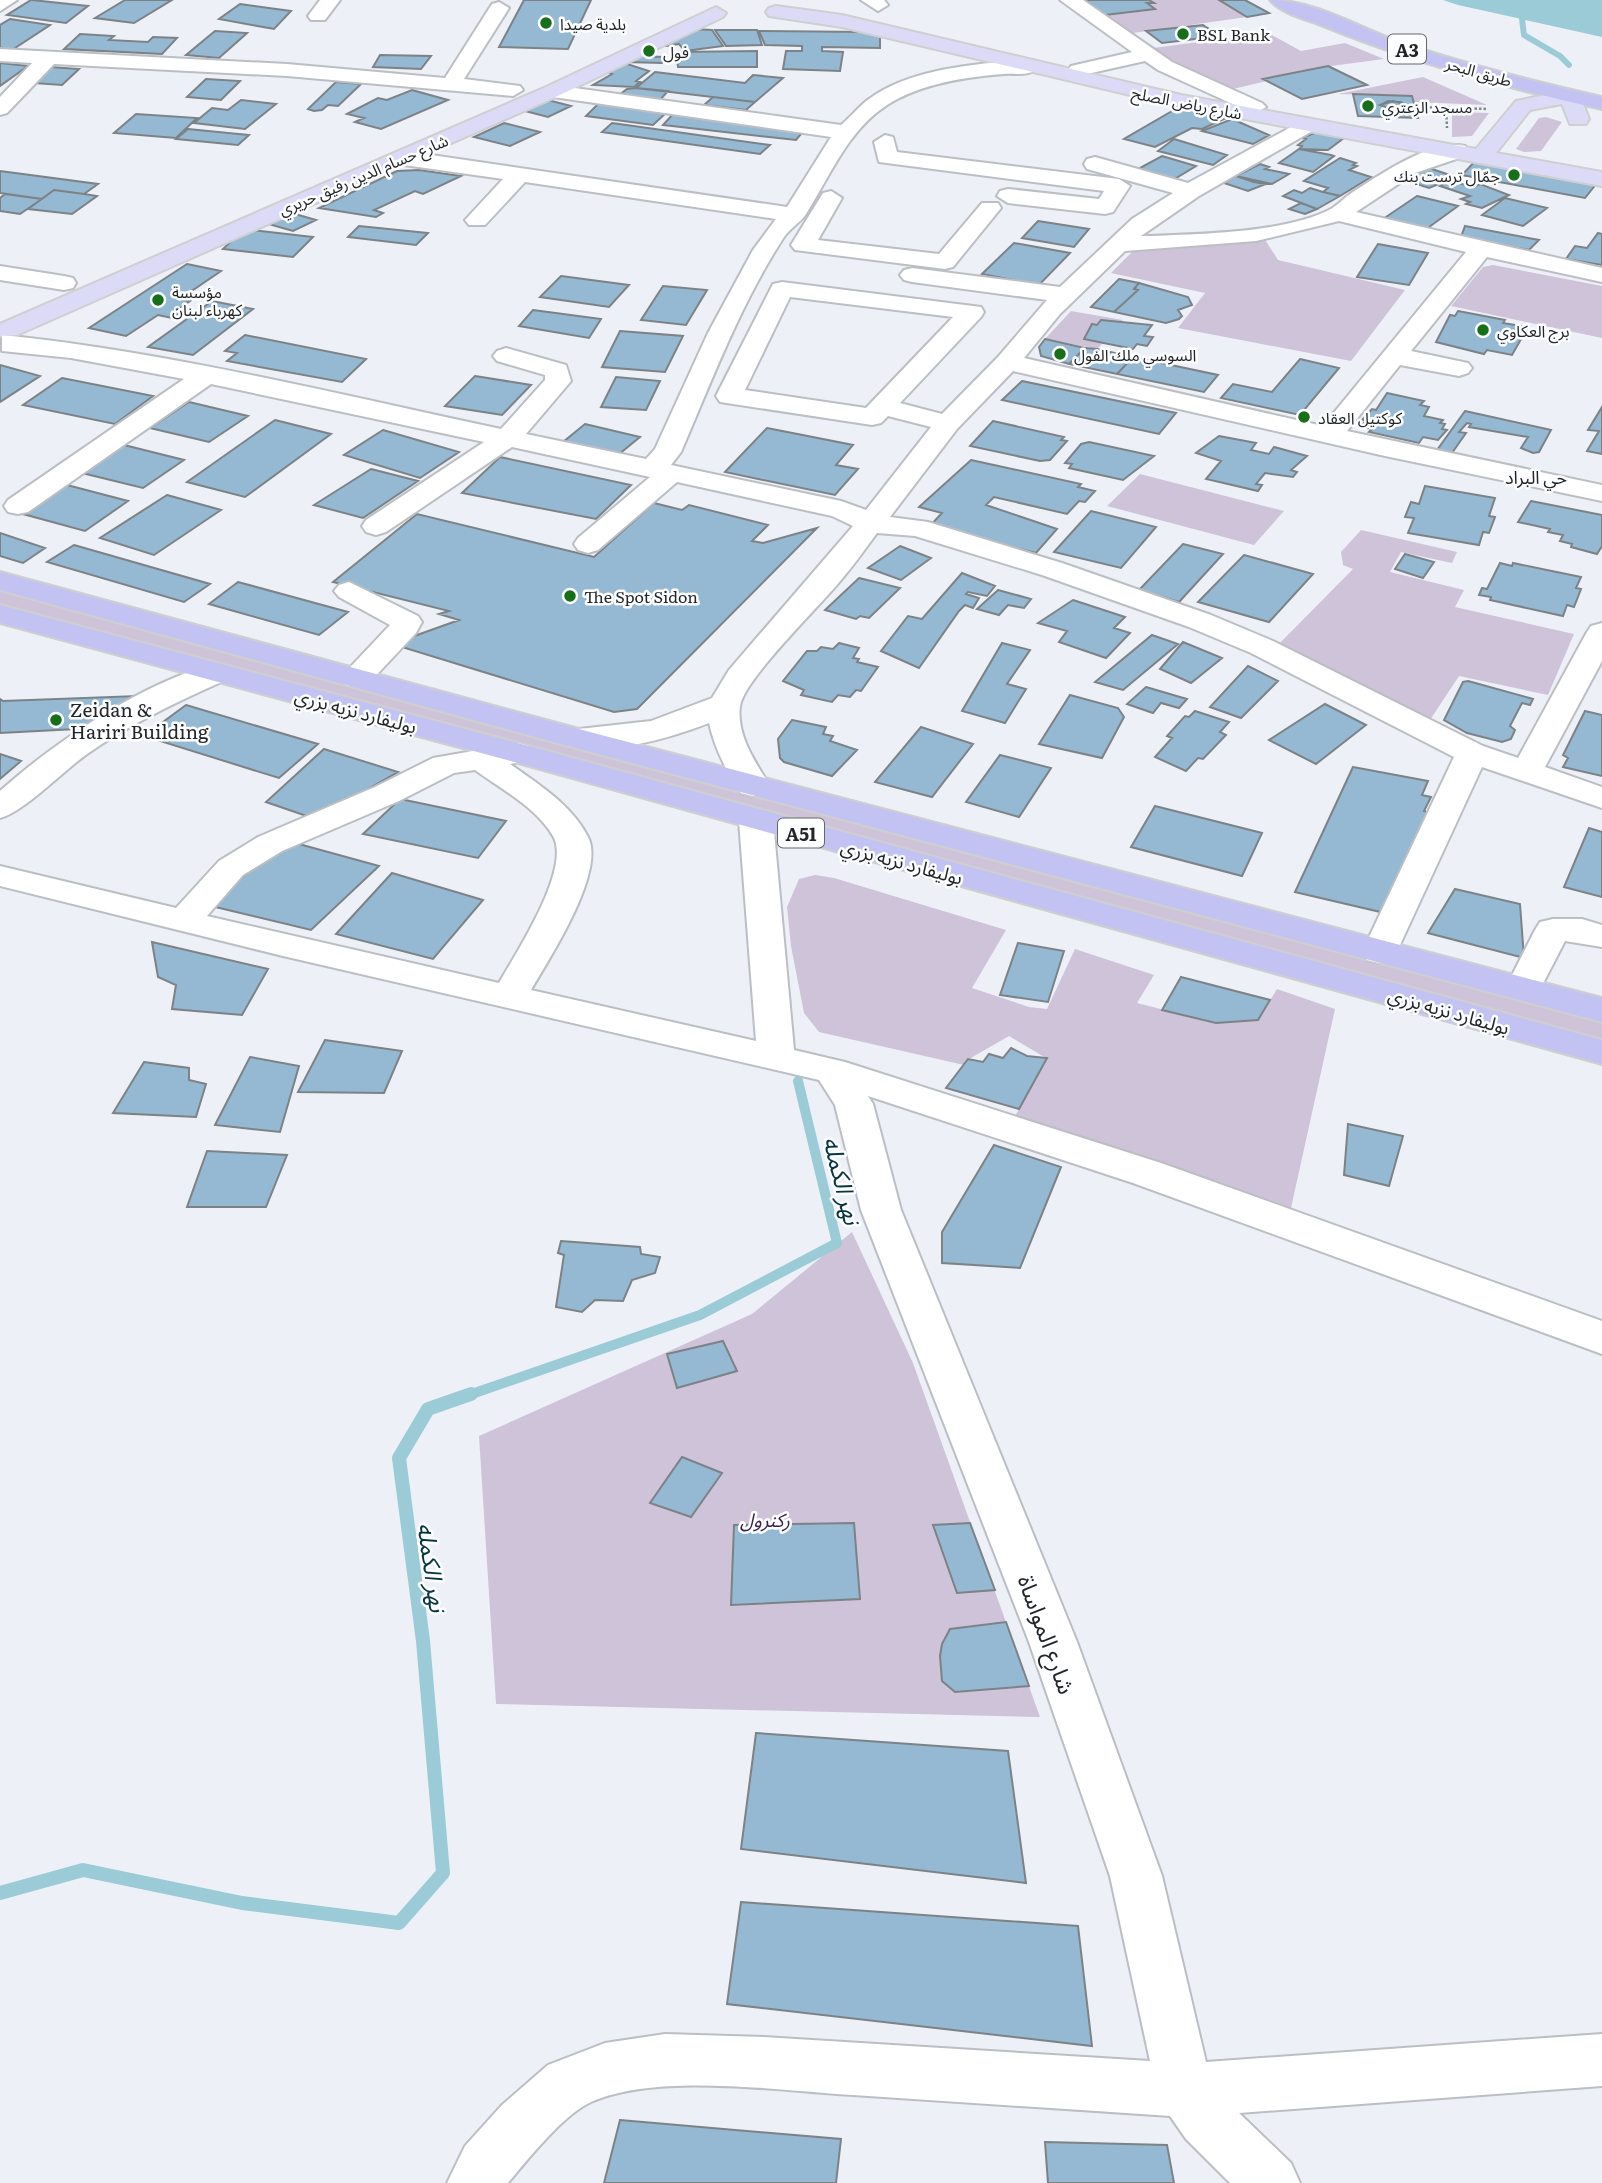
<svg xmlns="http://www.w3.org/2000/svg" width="1602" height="2183" viewBox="0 0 1602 2183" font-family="Literata,'Noto Sans Arabic',serif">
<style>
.green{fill:#cec3d9}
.water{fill:#9bcbd6}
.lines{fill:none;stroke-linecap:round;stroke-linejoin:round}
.stream-far2{stroke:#9bcbd6;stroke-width:6}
.stream-far1{stroke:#9bcbd6;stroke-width:10}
.stream{stroke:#9bcbd6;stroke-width:14}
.building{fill:#95b9d2;stroke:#7c8286;stroke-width:2;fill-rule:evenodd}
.minor-casing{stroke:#bbbec3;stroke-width:4}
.major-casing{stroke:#cfcfcf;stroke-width:4}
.highway-casing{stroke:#cfcfcf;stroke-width:4}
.path{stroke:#84868a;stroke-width:2.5;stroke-dasharray:2.5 2;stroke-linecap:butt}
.minor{fill:#fff;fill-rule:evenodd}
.major{fill:#dbdbf8;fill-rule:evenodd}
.highway{fill:#c3c3f3;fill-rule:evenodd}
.poi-dot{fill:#186f19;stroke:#fdfeff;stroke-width:2.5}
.labels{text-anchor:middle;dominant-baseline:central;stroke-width:5;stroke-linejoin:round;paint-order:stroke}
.far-poi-label{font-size:16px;fill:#242527;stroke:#fdfeff;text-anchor:start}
.far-street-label{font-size:16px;fill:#242527;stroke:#fdfeff}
.shield{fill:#fdfeff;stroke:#656668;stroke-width:2}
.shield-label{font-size:18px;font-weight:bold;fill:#242527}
.far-neighbourhood-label{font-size:18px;fill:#242527;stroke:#fdfeff}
.poi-label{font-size:19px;fill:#242527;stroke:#fdfeff;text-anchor:start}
.street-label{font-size:19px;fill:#242527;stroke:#fdfeff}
.park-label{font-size:19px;font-style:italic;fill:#3b214e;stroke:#fdfeff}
.near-street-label{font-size:23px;fill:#242527;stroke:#fdfeff}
.near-water-label{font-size:24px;font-style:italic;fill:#07363f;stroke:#fdfeff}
</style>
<rect width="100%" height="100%" fill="#edf1f7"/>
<path class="green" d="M1149,0h70l28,17 -114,16 -28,-18 49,-6 -7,-6h6z
M1268,33l33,18 44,-8 39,16 -53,7 -98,23 -52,-21 -28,-20z
M1423,77l64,28 -73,-3 -2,-6 -74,-2z
M1452,112l37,1 -17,23 -20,1z
M1546,117l16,5 -21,29 -17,1 -8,-3 23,-31z
M285,200l-23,12 -261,111 2,-2z
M1262,235l16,25 127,30 -54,71 -173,-33 27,-35 -94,-20 27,-27z
M1493,265l109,21v52l-151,-32 32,-39z
M1071,311l52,9 -3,3 -19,-3 -4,5 -5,-1 -8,15 19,4 -6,6 -52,-10z
M1140,474l144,37 -30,34 -147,-39z
M1361,530l96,22 -5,11 -51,-11 -11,20 74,18 -9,17 119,27 -26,61 -89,-19 -29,44 -152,-75 75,-76 -10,-4 -2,-13z
M0,590l1602,433v19l-1602,-436z
M815,875l19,3 172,52 -34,58 57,19 18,2 28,-60 79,26 -17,28 79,20 42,-3 19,-31 58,20 -46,208 -277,-95 34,-64 -37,-22 -40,23 -5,6 -145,-33 -15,-19 -13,-67 -4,-39 12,-28z
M852,1232l61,131 127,354 -544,-13 -17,-268 273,-122z"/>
<path class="water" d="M1443,0h159v37l-144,-32z"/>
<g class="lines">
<path class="stream-far2" d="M1522,19l2,16 36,21 9,9"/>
<path class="stream-far1" d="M466,1396l234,-81 137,-72 -39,-162"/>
<path class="stream" d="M0,1893l83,-23 159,33 157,20 44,-50 -20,-232 -24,-183 29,-49 43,-15"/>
</g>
<path class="building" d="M31,0h1l56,6 -22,17 -59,-8z
M125,0h47l-38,23 -39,-5z
M524,0h67l-23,49 -69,-2z
M1085,0h64l5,3h-7l8,6 -50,6z
M1219,0h26l24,13 -22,4z
M240,4l51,7 -17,18 -55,-10z
M10,19l40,6 -38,25 -12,-1v-24z
M1203,25l17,11 -58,7 -16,-12z
M693,29l19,1 11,16 -38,5 -6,-7 -13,2 -5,-4z
M715,30h42l5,15 -36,1z
M215,31l32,2 -28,25 -33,-3z
M759,31l107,1 14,4v12l-58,-1v4l21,1 -3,19 -57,-2 3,-18h16v-5l-37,-1z
M80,34l34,2 -5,4 39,2 5,-5 24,1 -15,16 -98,-5z
M757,51v16h-79l-2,-15z
M380,55l51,1 -10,13 -48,-2z
M629,56l36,1 -3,6 -36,-1z
M0,63l28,3 -28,20z
M624,63l25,8 -13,10 4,1 -6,5 -41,-2 19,-11 -6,-3z
M1328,66l39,19 -65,14 -39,-20z
M50,67l29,2 -17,16 -29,-2z
M655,72l90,11 8,-8 30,3 -28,24 -119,-14z
M206,79l34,2 -19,19 -34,-3z
M336,82l25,2 -23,22 -10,-1 -6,5 -8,1 -6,-2z
M636,88l32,3 -8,9 -41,-5 8,-6z
M412,90l36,10 -67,29 -26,-7 9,-4 -17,-4 31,-16 9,2z
M1353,94l59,2 6,22 -60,-2zM1393,101l11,3 2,3 -12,3 -14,-5z
M713,97l42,5 -9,8 -42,-5z
M544,99l27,7 -23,11 -27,-7z
M241,100l35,4 -31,25 -51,-6 18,-15 16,2z
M1388,101l13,1 5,5 -12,3 -14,-5z
M599,103l68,9 -14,13 -67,-9z
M1179,107l47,11 -24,11 -10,-1 -37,19 -31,-8z
M674,113l132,15 -10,12 -133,-15z
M136,114l61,4 -21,20 -62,-5z
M1232,119l37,16 -16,9 -51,-13z
M504,123l36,9 -30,14 -36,-9z
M612,123l158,22 -10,9 -158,-22z
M188,129l61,6 -11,10 -62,-6z
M1317,132l27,6 -16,12 -29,-1 3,-3 -4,-1 8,-6 -4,-1z
M1174,139l53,16 -14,10 -55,-14z
M1299,149l32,6 3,1 -21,16 -34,-9z
M1162,156l34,10 -23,14 -35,-11z
M1340,158l16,5 -3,2 4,1 -8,4 22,7 -31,19 -17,-4 5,-4 -24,-7z
M1475,161l122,22 -12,15 -123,-23z
M1260,164l9,3 -4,2 24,5 -17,10 -36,-8z
M1429,168l27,9 -27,11 -31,-10z
M419,170l42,6 -38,18 -8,-3 -41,19 9,3 -7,4 -57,-9 78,-37z
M0,171l98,13 -14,10 -30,-4 -12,9 -42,-6z
M1236,176l18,6 12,2 -18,7 -24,-8z
M1450,181l24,6 6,-3 29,11 -27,13 -16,-4 4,-2 -9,-3 9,-3 -30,-10z
M1310,188l13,4 17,4 -23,13 -34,-13 11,-6 8,3z
M54,190l30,4 13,2 -25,18 -44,-5z
M5,194l37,5 -22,15 -20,-3v-13z
M1417,196l41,10 -33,24 -42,-11z
M1505,198l42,10 -24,18 -41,-11z
M1301,203l16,6 -12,5 -16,-5z
M288,212l28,8 -23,11 -28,-8z
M1038,221l51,8 -15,18 -52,-9z
M359,226l69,7 -12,12 -68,-8z
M1465,226l74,14 -10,10 -68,-13z
M244,229l69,8 -20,20 -70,-8z
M1598,233l4,1v31l-36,-6 9,-13 12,2z
M1014,243l56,10 -31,32 -57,-11z
M1378,244l50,9 -19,32 -52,-8z
M187,264l34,7 -41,28 10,2 -15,11 3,2 -6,4 -14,-3 -32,21 -37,-8z
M561,276l68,9 -20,22 -69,-10z
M1119,279l20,4 -5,6 4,1 -24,22 -23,-5z
M1139,283l49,14 4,8 -14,5 4,6 -3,3 -13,4 -52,-11 24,-22 -4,-1z
M663,286l44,4 -21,35 -45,-5z
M212,301l41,8 -60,46 -45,-8z
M533,310l68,9 -12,19 -70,-12z
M1458,311l47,9 -2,3 25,4 -16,28 -25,-5 -3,4 -48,-12 14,-27 5,1z
M1101,320l51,5 -8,11 9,1 -6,9 -10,-2 -4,5 -49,-10 8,-15 5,1z
M620,331l63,5 -18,36 -63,-5z
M245,335l121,24 -24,23 -115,-21 10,-8 -12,-2z
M1045,339l40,9 -16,16 -28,-8 -2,-9z
M1085,348l12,1 36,8 -16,17 -48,-10z
M1133,357l85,18 -14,17 -87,-18z
M1300,359l39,9 -39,47 -79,-17 12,-14 39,8z
M0,365l40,11 -40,26z
M475,376l56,9 -29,30 -57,-9z
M616,377l44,4 -14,29 -45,-3z
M62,378l91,18 -38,28 -92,-19z
M1022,381l154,32 -17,21 -157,-34z
M1387,393l37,8 -4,4 9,2 -5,9 19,4 -3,3 5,1 -3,5 5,1 -9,10 -15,-3 -4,6 -50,-11 3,-3 -11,-3 5,-5 -4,-1 10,-11 4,1z
M189,402l59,14 -39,26 -59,-14z
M1602,407v47l-15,-3 12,-20 -11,-1z
M1465,411l86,19 -12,22 -6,1 -12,-5 7,-11 -59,-10 2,-3 -4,-1 -8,9 7,1 -14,20 -15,-3z
M275,420l56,14 -86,63 -58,-15z
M993,421l71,16 -3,3 6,1 -17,19 -10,1 -70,-15z
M585,424l55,13 -22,18 -55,-13z
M767,428l86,17 -17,20 22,4 -23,26 -110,-23z
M383,430l76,22 -39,26 -76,-23z
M1219,436l37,7 -5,7 18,4 5,-7 33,9 -16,14 6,2 -4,5 -28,-4 -9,11 6,1 -4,6 -52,-12 15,-18 -25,-8z
M1089,442l65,14 -31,24 -54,-12 3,-4 -7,-1 16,-19z
M124,445l60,15 -41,28 -61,-15z
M500,457l131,28 -35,34 -134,-26z
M971,460l110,24 -3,3 17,4 -10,11 -6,-1 -12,13 -73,-17 -8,8 71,24 -21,24 -107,-26 13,-14 -23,-6z
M371,469l47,12 -55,37 -49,-13z
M67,485l61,16 -43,30 -62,-17z
M1425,486l70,12 -6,18 6,1 -6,16 -6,-1 -4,13 -71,-12 6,-15 -9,-1 6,-15 8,2z
M167,495l54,15 -67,45 -54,-17z
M1531,501l71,14v31l-5,8 -26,-7 1,-3 -12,-3 3,-6 -15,-3 2,-3 -32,-7z
M654,503l28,7 7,-5 79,20 -16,16 11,2 54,-15 -180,181 -23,3 -222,-68 67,-24 -20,-6 10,-3 -116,-29 84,-68 177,43z
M1091,511l65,16 -35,41 -67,-16z
M0,533l45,15 -22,15 -23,-7z
M1183,544l40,10 -44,48 -40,-12z
M74,545l136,39 -26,18 -137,-40z
M900,546l31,12 -30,22 -33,-12z
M1405,554l29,8 -11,16 -28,-9z
M1244,555l69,19 -44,48 -71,-20z
M1500,563l12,3 1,-3 68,14 -5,11 5,1 -7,18 -7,-2 -4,11 -73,-16 1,-3 -12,-2 3,-7 5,1z
M962,573l33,13 -8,10 -19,-4 -2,2 13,4 -6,10 -8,-3 -6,6 -40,57 -38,-17 27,-35 14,3z
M859,578l41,10 -31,30 -9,-2 -4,3 -31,-9z
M238,582l110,30 -29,23 -110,-31z
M998,590l33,9 -7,9 -16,-3 -9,10 -22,-6z
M1073,600l52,17 -11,11 16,5 -24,25 -47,-16 8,-11 -29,-8z
M1152,635l26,9 -55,46 -28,-8z
M1183,642l39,16 -31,25 -31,-14z
M839,643l20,5 -6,10 6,1 -2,3 21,5 -17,24 -5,-1 -6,7 -12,-2 -6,7 -31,-7 3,-5 -21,-9 24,-30h10l4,-4 12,2z
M1002,643l28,7 -23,34 19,5 -21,34 -43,-12z
M1248,666l30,15 -37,37 -31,-11z
M1468,681l65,18 -3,6 -8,-2 -12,23 5,4 -4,9 -9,3 -35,-9 -23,-13 19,-38z
M1146,687l41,12 -8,9 -18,-5 -8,10 -26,-9z
M1070,695l48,13 6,9 -22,41 -63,-14z
M136,696l-40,32 -96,5v-34l3,2z
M1325,704l41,21 -50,39 -47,-24z
M186,705l132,39 -39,34 -135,-42z
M1195,711l34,11 -9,10 6,3 -23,24 -5,-1 -12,13 -31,-14 17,-19 -5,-2 18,-20 4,1z
M1585,711l17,4v61l-39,-9 5,-9 -5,-3z
M792,720l34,7 -3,7 10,2 -3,5 27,9 -25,26 -48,-14 -4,-4 -2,-19z
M921,727l52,17 -41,53 -57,-15z
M324,749l74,23 -83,47 -49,-17z
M0,754l21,7 -21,18z
M1000,755l51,13 -32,49 -53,-15z
M1353,767l75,14 -6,14 9,2 -7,14 5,2 -40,101 -94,-22z
M400,799l106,22 -28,37 -115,-24z
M1155,806l107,27 -20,43 -111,-29z
M1589,828l13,4v65l-38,-10z
M288,841l91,25 -68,64 -104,-25z
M392,873l91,27 -50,59 -97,-25z
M1455,889l65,15 4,54 -96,-25z
M152,942l116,27 -26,46 -70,-6 4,-24 -18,-8z
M1018,943l46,8 -16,51 -48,-7z
M1181,977l89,23 -12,20 -42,3 -54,-13z
M325,1040l77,11 -18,42 -86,-1z
M1011,1048l16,8 20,2 -28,51 -73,-21 22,-29 15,3 6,-8 14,4z
M250,1057l49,9 -19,66 -65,-7z
M144,1062l45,6v12l17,4 -10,33 -83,-4z
M1348,1124l55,12 -14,50 -45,-11z
M994,1145l67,22 -41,101 -78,-5v-31z
M207,1151l80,4 -21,52h-79z
M561,1241l79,6 1,7 19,3 -5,16 -23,7 -9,21 -28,-1 -13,12 -26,-5 8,-52 -6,-2z
M723,1341l14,30 -60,17 -10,-34z
M682,1457l40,16 -31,44 -41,-14z
M854,1523l6,76 -129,6 3,-80z
M970,1523l25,67 -38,3 -24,-68z
M1006,1622l23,64 -74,6 -13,-11 -2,-25 2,-12 8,-15z
M756,1733l252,18 18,132 -285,-34z
M741,1902l337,24 14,120 -365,-42z
M620,2120l221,19 -5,44h-232z
M1045,2142l122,3 7,38h-126z"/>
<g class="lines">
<defs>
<path id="minor" d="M0,0h17l-17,11z
M320,0h20l-15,20h-14l-3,-4z
M861,0h23l4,5 -10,6z
M1060,0h23l89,62 90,41 4,4 -11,6 -7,-2 -90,-41 -13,-9 -67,15 -7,-2 -3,-4 3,-4 61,-14z
M499,2l10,6 -45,71 56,7 3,4 -10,6 -226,-20 -233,-12 -47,49 -7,2v-18l32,-34 -32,-2v-12l287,15 158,14 47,-74z
M1011,61h17l10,6c-7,10 -24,6 -34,7 -40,3 -84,10 -117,31 -39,25 -57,71 -81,109 -6,9 -16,14 -22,23 -43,66 -72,143 -103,215l-10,13 170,36 25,9 65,-83 -43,-11 -7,7 -9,2 -152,-23 -4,-6 57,-112 9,-2 199,25 3,5 -3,5 -81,86 42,11 56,-57 49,-57 -135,-18 -8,-2 -4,-5 4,-5 8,-2 148,19 72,-68 41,-26 -86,-24 -3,-5 3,-5 8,-2 93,26 114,-62h16l3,5 -122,70 -58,40h5c51,-2 140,-3 185,-27 8,-5 14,-12 22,-17 26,-17 80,-54 112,-46l3,5 -3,5 -50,17 -59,39 246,56v14l-115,-25 -76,94 57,12 4,5 -4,5 -9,3 -59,-11 -53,66 255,54v16l-217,-45 -372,-85 -56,58 -67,88 38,5 134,41 149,52 62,26 210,105 35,12 69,-126 4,-6 11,-3v38l-57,106 57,20v21l-120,-41 -89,193 -13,3 -13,-3 -5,-8 92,-195 -203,-104 -62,-26 -147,-52 -127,-39 -38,-3c-12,16 -23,32 -36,47 -20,25 -97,99 -101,126 -4,29 16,57 30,80l-5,7 -12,3 -12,-3c-15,-22 -26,-44 -32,-70 -38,15 -101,33 -141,23l-5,-7 5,-7 11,-3 72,-8 61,-23 17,-28 124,-144 -21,-10 -155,-34 -79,68 -10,3 -10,-3 -4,-6 4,-6 72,-61 -138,-30 -126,85 -10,3 -10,-3 -4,-6 4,-6 118,-78 -273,-58 -183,128 -10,2 -10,-2 -4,-6 4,-6 176,-121 -113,-21 -69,-7v-16c168,17 334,59 499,94l44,-49v-5l-48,-14 -4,-5 4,-5 9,-3 60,17 5,16 -45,53 120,25 9,-10 53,-116 45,-83 23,-31 -251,-37 -40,43h-16l-4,-5 38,-41 -99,-14 -11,-7 3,-5 8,-2 383,56 44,-70 -278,-40 -10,-6 10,-6 288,40c10,-8 18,-19 28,-26 38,-28 96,-34 142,-38zM1339,221l127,31 -143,174 -299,-68 36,-44 65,-63 131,-10zM790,297l163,20 -87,91 -121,-18z
M885,135l8,2 4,15 222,27 11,7 -17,26 -8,2 -97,-11 -11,-7 3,-5 8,-2 91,10 5,-8 -225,-29 -5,-20z
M831,191l11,7 -24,42 121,14 43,-51h16l3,5 -48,59 -8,2 -150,-19 -4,-5 32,-52z
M0,266l64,10 9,2 3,5 -3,5 -9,2 -64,-10z
M349,582l69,34 4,6 -6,11 -49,52 -11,2 -11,-2 -5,-7 50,-53 -51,-28 -5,-6 5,-6z
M215,664l11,2 5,7 -5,7c-48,21 -96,44 -139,74 -23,16 -63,58 -87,64v-27c55,-49 143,-109 215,-127z
M518,743l11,3 5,7 -5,7 -19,4c28,20 62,41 78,73 18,35 -39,122 -57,153l225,51 -17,-220 5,-7 12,-3 12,3 5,7 21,229 51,12 316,101 441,158v33l-469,-171 -265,-87 5,8 28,106 176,432 85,234 44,186 396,-28v52l-363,27 52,50 9,20h-70l-44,-44 -16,-23c-106,-7 -211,-14 -317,-21 -72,-4 -196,-23 -262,7 -27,12 -64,58 -83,81h-61l18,-37 37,-41 46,-40 57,-22 60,-9 99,3 386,24 -40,-185 -81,-234 -168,-432 -26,-105 -16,-25 -536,-124 -283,-70v-20l176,42 43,-47 39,-24 117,-50 58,-29zM475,770c26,19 61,37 78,66 19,32 -37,117 -54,147l-292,-67 36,-41 39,-24 117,-50 55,-28z
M1553,919h29l20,6v22l-37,-6 -29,56 -13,3 -13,-3 -5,-8 30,-59 5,-8z"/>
<path id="major" d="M776,6l66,9 339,80 295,54 40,-48 54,-11 10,6 9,23 -3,5h-16l-8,-20 -32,6 -34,43 106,19v14l-421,-79 -339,-80 -73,-11 -3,-4 3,-4z
M716,7l10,6 -3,4 -163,78 -543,240 -17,1v-12l546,-237z"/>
<path id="highway" d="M1270,0c46,0 92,30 136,44 64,22 130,38 196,53v12c-97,-21 -192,-47 -284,-85 -14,-5 -39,-12 -48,-24z
M0,572l590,160 1012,266v24l-1034,-276 -568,-156z
M0,605l529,141 1073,294v24l-1095,-304 -507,-137z"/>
</defs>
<use href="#minor" class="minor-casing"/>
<use href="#major" class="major-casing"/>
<use href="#highway" class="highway-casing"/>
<path class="path" d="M1416,107l72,2
M1446,108l1,20"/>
<use href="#minor" class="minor"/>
<use href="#major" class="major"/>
<use href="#highway" class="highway"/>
</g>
<g class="poi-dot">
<circle cx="546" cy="23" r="7"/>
<circle cx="1183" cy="34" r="7"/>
<circle cx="649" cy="51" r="7"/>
<circle cx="1368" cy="106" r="7"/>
<circle cx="1514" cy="175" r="7"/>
<circle cx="158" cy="300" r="7"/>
<circle cx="1483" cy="330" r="7"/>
<circle cx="1060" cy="354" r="7"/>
<circle cx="1304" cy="417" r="7"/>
<circle cx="570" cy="596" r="7"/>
<circle cx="56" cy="720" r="7"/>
</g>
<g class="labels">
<g class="far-poi-label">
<text x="560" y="23">بلدية صيدا</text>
<text x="1197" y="34">BSL Bank</text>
<text x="663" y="51">فول</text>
<text x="1382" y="106">مسجد الزعتري</text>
<text x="1500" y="175" text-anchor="end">جمّال ترست بنك</text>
<text x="172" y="291">مؤسسة<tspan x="172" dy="18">كهرباء لبنان</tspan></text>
<text x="1497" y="330">برج العكاوي</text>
<text x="1074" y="354">السوسي ملك الفول</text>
<text x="1318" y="417">كوكتيل العقاد</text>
<text x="584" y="596">The Spot Sidon</text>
</g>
<g class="far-street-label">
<text transform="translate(1479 71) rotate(16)">طريق البحر</text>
<text transform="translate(1187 102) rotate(11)">شارع رياض الصلح</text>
<text transform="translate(363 174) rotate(-23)">شارع حسام الدين رفيق حريري</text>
</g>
<g class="shield">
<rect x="1388" y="34.5" width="38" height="29" rx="5"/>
<rect x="778" y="818.5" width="46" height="29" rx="5"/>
</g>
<g class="shield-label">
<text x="1407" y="49">A3</text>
<text x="801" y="833">A51</text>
</g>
<g class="far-neighbourhood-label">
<text x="1536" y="476">حي البراد</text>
</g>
<g class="poi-label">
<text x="70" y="709">Zeidan &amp;<tspan x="70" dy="22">Hariri Building</tspan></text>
</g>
<g class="street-label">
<text transform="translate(356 710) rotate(15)">بوليفارد نزيه بزري</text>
<text transform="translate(902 861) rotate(15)">بوليفارد نزيه بزري</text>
<text transform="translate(1449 1010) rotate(16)">بوليفارد نزيه بزري</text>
</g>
<g class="park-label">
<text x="765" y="1519">ركنرول</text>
</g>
<g class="near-street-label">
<text transform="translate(1048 1634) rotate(70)">شارع المواساة</text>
</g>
<g class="near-water-label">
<text transform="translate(844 1180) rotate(76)">نهر الكمله</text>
<text transform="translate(434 1567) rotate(82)">نهر الكمله</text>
</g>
</g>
</svg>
